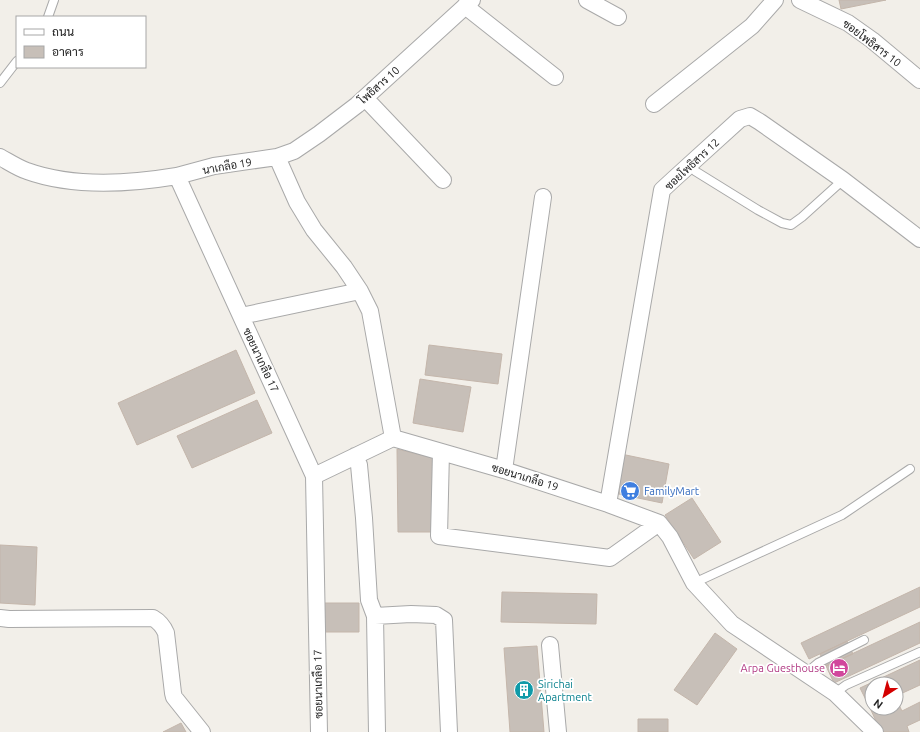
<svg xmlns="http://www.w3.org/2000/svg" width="920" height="732" viewBox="0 0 920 732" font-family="Ubuntu,Sarabun,sans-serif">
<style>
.building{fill:#c7bfb8;stroke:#c4b6ab}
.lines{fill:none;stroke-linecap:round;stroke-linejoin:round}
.lane-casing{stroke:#a9a9a9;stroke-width:10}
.street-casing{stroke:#a9a9a9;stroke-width:18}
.lane{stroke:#fff;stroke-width:8}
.street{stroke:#fff;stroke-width:16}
.labels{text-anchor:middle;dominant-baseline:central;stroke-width:3.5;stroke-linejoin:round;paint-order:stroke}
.street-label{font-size:11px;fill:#222;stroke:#fff}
.shop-label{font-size:11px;fill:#366cbe;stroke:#fff;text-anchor:start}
.hotel-label{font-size:11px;fill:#b23c85;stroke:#fff;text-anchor:end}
.culture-label{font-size:11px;fill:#0d838f;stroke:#fff;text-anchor:start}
</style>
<rect width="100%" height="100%" fill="#f2efe9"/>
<path class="building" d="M839,0h47l-45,9z
M429,345l73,9 -4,30 -73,-9z
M236,350l19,43 -118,52 -19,-42z
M420,379l51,8 -8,45 -50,-9z
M257,400l15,33 -80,35 -15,-32z
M397,449l36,9 1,74h-36z
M621,454l48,10 -7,39 -48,-10z
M692,498l29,44 -27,17 -29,-44z
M0,545l37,2 -2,58 -35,-2z
M920,587v20l-111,52 -8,-16z
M502,592l95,2 -1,30 -95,-2z
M322,603h37v29h-37z
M920,622v21l-86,40 -8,-17z
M715,633l22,16 -40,56 -23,-15z
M847,641l6,13 -27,12 -6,-12z
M537,646l7,86h-34l-6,-84z
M920,660v25l-24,11v-12h-24v24h-2l-10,-20z
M920,702v18l-13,6 2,6h-28l-11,-24h26v-2l3,-1 3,6z
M638,719h30v13h-30z
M181,723l5,9h-23z"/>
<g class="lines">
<defs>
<path id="lane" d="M48,17l6,-17
M0,83l17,-22
M689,165l6,6 63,39 24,13 9,2 11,-8 41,-37
M694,583l148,-68 68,-46
M806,673l12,-10 46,-23
M835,693l11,-8 74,-33"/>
<path id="street" d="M587,0l31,17
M800,0l48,23 24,17 48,40
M465,6l90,71
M365,98l78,82
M654,104l98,-78 23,-26
M0,157c9,5 18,11 27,14 47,17 102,13 150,5l137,300 5,256
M277,157l20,45 17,28 30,37 16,24 10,20 23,127 111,32 104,34 51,19 11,14 24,46 38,41 103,69 40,39
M177,176l37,-10 63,-9 17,-6 25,-17 38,-29 115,-105
M241,316l119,-25
M441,452l-2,84 171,22 49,-35
M355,456l4,9 5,53 5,82 6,16 2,116
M504,470l39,-273
M314,476l79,-38
M608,504l54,-314 13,-12 65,-59 10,-3 10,6 83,58 77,59
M375,616l36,-2 25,1 8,5 5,112
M0,618l9,1 144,-1c7,4 10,8 13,15l7,60 1,4 28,35
M550,645l8,87"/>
</defs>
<use href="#lane" class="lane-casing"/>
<use href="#street" class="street-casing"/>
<use href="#lane" class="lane"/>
<use href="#street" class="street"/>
</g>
<defs>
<symbol id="supermarket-disc" viewBox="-11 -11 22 22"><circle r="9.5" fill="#3f7fe0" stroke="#fff"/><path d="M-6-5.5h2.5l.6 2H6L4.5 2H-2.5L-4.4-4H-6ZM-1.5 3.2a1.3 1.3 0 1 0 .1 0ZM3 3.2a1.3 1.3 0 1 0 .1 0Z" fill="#fff"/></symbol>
<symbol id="hotel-disc" viewBox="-11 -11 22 22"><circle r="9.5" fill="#d1479c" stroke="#fff"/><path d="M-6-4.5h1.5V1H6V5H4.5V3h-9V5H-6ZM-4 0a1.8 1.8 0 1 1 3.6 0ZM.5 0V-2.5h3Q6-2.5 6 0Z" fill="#fff"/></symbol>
<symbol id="building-disc" viewBox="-11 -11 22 22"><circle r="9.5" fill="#0f9aa8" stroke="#fff"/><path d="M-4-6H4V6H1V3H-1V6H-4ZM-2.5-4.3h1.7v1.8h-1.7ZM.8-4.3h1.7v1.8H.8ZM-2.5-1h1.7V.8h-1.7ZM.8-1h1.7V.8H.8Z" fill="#fff"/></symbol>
</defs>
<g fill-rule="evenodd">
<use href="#supermarket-disc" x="619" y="480" width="22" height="22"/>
<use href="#hotel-disc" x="828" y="657" width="22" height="22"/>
<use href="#building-disc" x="513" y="679" width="22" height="22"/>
</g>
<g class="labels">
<g class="street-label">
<text transform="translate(872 43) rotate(37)">ซอยโพธิสาร 10</text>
<text transform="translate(379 85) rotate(-42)">โพธิสาร 10</text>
<text transform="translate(692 164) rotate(-43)">ซอยโพธิสาร 12</text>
<text transform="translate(227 166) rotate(-10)">นาเกลือ 19</text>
<text transform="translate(261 360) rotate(65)">ซอยนาเกลือ 17</text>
<text transform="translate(525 477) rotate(17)">ซอยนาเกลือ 19</text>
<text transform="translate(318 684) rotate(-91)">ซอยนาเกลือ 17</text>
</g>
<g class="shop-label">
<text x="644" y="491">FamilyMart</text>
</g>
<g class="hotel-label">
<text x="825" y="668">Arpa Guesthouse</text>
</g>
<g class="culture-label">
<text x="538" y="684">Sirichai<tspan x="538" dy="13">Apartment</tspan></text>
</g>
</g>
<rect x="16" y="16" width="130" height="52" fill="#ffffff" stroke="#a7a7a7"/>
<rect x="24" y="29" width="20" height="6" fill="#ffffff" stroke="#a7a7a7"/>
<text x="52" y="36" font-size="12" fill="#222222">ถนน</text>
<rect x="24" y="46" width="20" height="12" fill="#c7bfb8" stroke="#a7a7a7"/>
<text x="52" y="56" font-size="12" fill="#222222">อาคาร</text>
<g transform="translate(884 696) rotate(216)"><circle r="19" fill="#ffffff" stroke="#a7a7a7"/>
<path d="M0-3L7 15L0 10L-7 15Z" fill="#d40000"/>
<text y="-6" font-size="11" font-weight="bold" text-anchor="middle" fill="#222222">N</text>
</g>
</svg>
